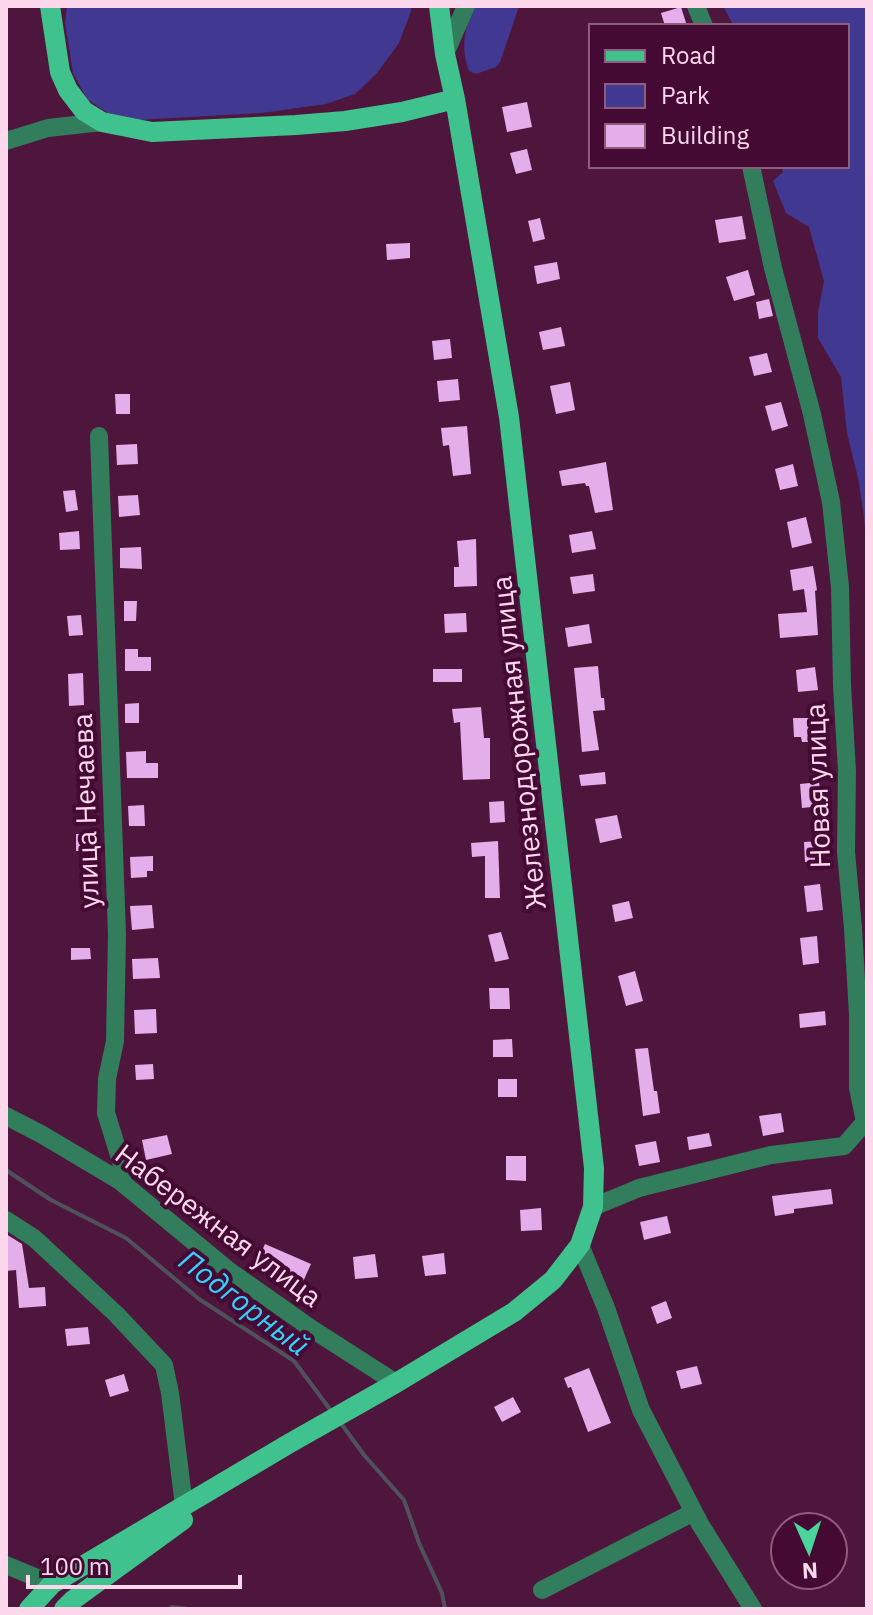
<svg xmlns="http://www.w3.org/2000/svg" width="873" height="1615" viewBox="0 0 873 1615" font-family="'IBM Plex Sans',sans-serif">
<style>
.green{fill:#413991}
.lines{fill:none;stroke-linecap:round;stroke-linejoin:round}
.stream{stroke:#4f525d;stroke-width:4}
.building{fill:#e3aeea}
.minor{stroke:#317d5c;stroke-width:18}
.major{stroke:#3fc28d;stroke-width:20}
.labels{text-anchor:middle;dominant-baseline:central;stroke-width:8;stroke-linejoin:round;paint-order:stroke}
.street-label{font-size:28px;fill:#fdd8ed;stroke:#440a33}
.water-label{font-size:30px;font-style:italic;fill:#33d2fe;stroke:#440a33}
</style>
<rect width="100%" height="100%" fill="#4f163d"/>
<path class="green" d="M67,6h344v5l-12,32 -22,30 -22,21 -29,10 -64,9 -126,7 -28,-7 -21,-14 -14,-26 -8,-50z
M474,6h45l-19,56 -4,5 -20,7 -7,-3c-9,-23 -4,-43 5,-65z
M723,6h144v533l-8,-57 -12,-49 -6,-56 -23,-39v-26l6,-31 -15,-54 -23,-14 -13,-32 10,-9 -2,-6h66v-140h-113z"/>
<g class="lines">
<path class="stream" d="M6,1170l45,30 75,38 73,61 95,62 38,51
M340,1422l24,33 40,45 15,43 23,50 3,16
M171,1609l1,-2 16,2"/>
</g>
<path class="building" d="M681,7l6,19h-22l-4,-13z
M527,102l5,25 -25,5 -5,-25z
M527,149l5,21 -16,4 -6,-21z
M742,216l4,23 -27,4 -4,-23z
M540,218l5,21 -12,3 -5,-21z
M410,243v15l-23,2 -1,-16z
M557,262l3,17 -23,5 -3,-18z
M748,270l7,25 -21,6 -8,-24z
M769,299l4,17 -14,3 -3,-17z
M561,327l4,19 -22,4 -4,-18z
M450,339l2,19 -18,2 -2,-19z
M767,353l5,19 -18,4 -5,-19z
M458,379l2,21 -21,2 -2,-21z
M570,382l5,28 -19,4 -6,-28z
M115,394h15v20h-14z
M781,402l7,24 -16,5 -7,-25z
M467,426l4,48 -18,2 -4,-31 -6,1 -2,-18z
M137,444l1,20 -21,1 -1,-20z
M606,462l7,48 -18,3 -6,-27h-3l-1,-3 -23,3 -3,-15z
M793,464l5,22 -18,4 -5,-21z
M75,490l3,20 -12,2 -3,-21z
M138,495l2,20 -21,2 -1,-21z
M806,517l6,26 -20,5 -5,-26z
M79,531l1,18 -20,1 -1,-17z
M592,531l4,18 -24,4 -3,-18z
M476,539l1,47 -23,1v-20h5l-2,-26z
M141,547l1,22 -22,-1v-20z
M813,566l4,24 -2,1 3,44 -38,3 -2,-24 29,-2 -3,-23 -11,2 -3,-21z
M593,574l2,17 -22,3 -3,-17z
M124,601h13l-1,20h-12z
M466,613l1,19 -22,1 -1,-19z
M81,615l2,20 -14,1 -2,-20z
M589,624l3,19 -24,4 -3,-19z
M125,649h13v8h13v14h-26z
M598,666l3,32h3l1,12 -12,1 6,39 -17,2 -8,-84z
M815,667l3,23 -20,2 -2,-22z
M433,669h29v13h-29z
M83,673l1,32 -15,1 -1,-32z
M139,703v20h-14v-19z
M481,707l3,31h6v41l-27,1 -3,-58 -6,1 -2,-14z
M793,718h24l1,18h-5v6h-11l-1,-5h-7z
M146,751v12h12v15h-31l-1,-26z
M605,772l1,12 -25,2 -2,-11z
M819,782l3,24 -20,2 -2,-24z
M504,801l1,21 -15,1 -1,-21z
M144,805l1,21h-16l-1,-20z
M617,815l5,23 -22,5 -5,-24z
M76,834h11l1,17h-12z
M498,841l2,57h-15v-42l-13,1 -1,-14z
M821,841l1,20 -17,1 -1,-20z
M153,856v15h-6v6l-16,1 -1,-21z
M820,884l3,26 -16,2 -3,-26z
M629,901l4,17 -18,4 -3,-17z
M152,905l2,23 -22,2 -2,-24z
M501,932l8,27 -14,3 -7,-27z
M817,936l2,27 -16,2 -3,-27z
M71,948h19l1,11 -20,1z
M158,958l2,20 -27,1 -1,-20z
M635,971l8,30 -17,5 -8,-30z
M489,988h20l1,21h-20z
M156,1009l1,24 -22,1 -1,-24z
M825,1011l1,14 -26,3 -1,-14z
M512,1039l1,18h-20v-17z
M648,1048l6,43h3l3,22 -17,3 -8,-67z
M153,1064l1,15 -18,1 -1,-15z
M498,1079h19v18h-19z
M781,1113l3,19 -21,4 -4,-20z
M709,1133l3,13 -23,4 -2,-13z
M167,1135l5,19 -26,6 -4,-20z
M656,1141l4,21 -21,4 -4,-21z
M506,1156h20v25l-20,-1z
M831,1189l2,15 -39,5v4l-19,3 -3,-20z
M541,1208l1,22 -21,1 -1,-21z
M667,1216l4,17 -27,7 -4,-18z
M6,1234l16,10 7,44 16,-1 1,19 -27,2 -3,-38 -10,1z
M265,1244l46,20 -9,20 -46,-20z
M444,1253l2,21 -21,2 -3,-20z
M375,1254l3,23 -23,2 -2,-22z
M666,1301l6,17 -15,6 -6,-17z
M88,1327l2,17 -23,2 -2,-17z
M697,1366l5,18 -21,5 -5,-18z
M589,1368l22,55 -23,9 -17,-45 -3,1 -4,-10z
M124,1374l5,17 -19,6 -5,-17z
M513,1397l8,15 -19,10 -8,-15z"/>
<g class="lines">
<path class="minor" d="M696,6l8,20
M445,54l21,-48
M6,141l42,-13 54,-6
M99,436l18,498 -2,107 -8,38 -1,34 18,58 -4,10
M6,1116l35,18 79,47 108,89 84,59 84,54
M593,1207l46,-19 132,-33 73,-9 21,-24 -7,-34v-73l-5,-87 -7,-76 1,-81 -5,-86 -2,-98 -9,-85 -19,-88 -39,-146 -22,-102
M6,1220l28,18 82,76 48,51 6,28 14,113
M580,1245l26,63 35,102 59,114 53,85
M6,1565l46,19
M542,1590l152,-78"/>
<path class="major" d="M50,6l10,66 8,18 16,21 18,11 50,10 144,-7 49,-4 57,-9 53,-13
M29,1609l23,-25 238,-141 106,-60 118,-71 39,-32 27,-35 13,-38 1,-39 -85,-751 -54,-318 -10,-45 -6,-48
M64,1609l9,-9 110,-80"/>
</g>
<g class="labels">
<g class="street-label">
<text transform="translate(518 743) rotate(-96)">Железнодорожная улица</text>
<text transform="translate(817 786) rotate(-92)">Новая улица</text>
<text transform="translate(85 811) rotate(-92)">улица Нечаева</text>
<text transform="translate(219 1225) rotate(37)">Набережная улица</text>
</g>
<g class="water-label">
<text transform="translate(245 1302) rotate(37)">Подгорный</text>
</g>
</g>
<rect width="873" height="1615" fill="none" stroke="#fdd8ed" stroke-width="16"/>
<rect x="589" y="24" width="260" height="144" fill="#440a33" stroke="#8e5c7d" stroke-width="2"/>
<rect x="605" y="50" width="40" height="12" fill="#3fc28d" stroke="#8e5c7d" stroke-width="2"/>
<text x="661" y="64" font-size="24" fill="#fdd8ed">Road</text>
<rect x="605" y="84" width="40" height="24" fill="#413991" stroke="#8e5c7d" stroke-width="2"/>
<text x="661" y="104" font-size="24" fill="#fdd8ed">Park</text>
<rect x="605" y="124" width="40" height="24" fill="#e3aeea" stroke="#8e5c7d" stroke-width="2"/>
<text x="661" y="144" font-size="24" fill="#fdd8ed">Building</text>
<g transform="translate(809 1551) rotate(177)"><circle r="38" fill="#440a33" stroke="#8e5c7d" stroke-width="2"/>
<path d="M0-6L14 30L0 20L-14 30Z" fill="#4bd49b"/>
<text y="-12" font-size="22" font-weight="bold" text-anchor="middle" fill="#fdd8ed">N</text>
</g>
<path d="M28 1575v12h212v-12" fill="none" stroke="#fdd8ed" stroke-width="4"/>
<text x="40" y="1575" font-size="24" fill="#fdd8ed" stroke="#440a33" stroke-width="6" paint-order="stroke">100 m</text>
</svg>
